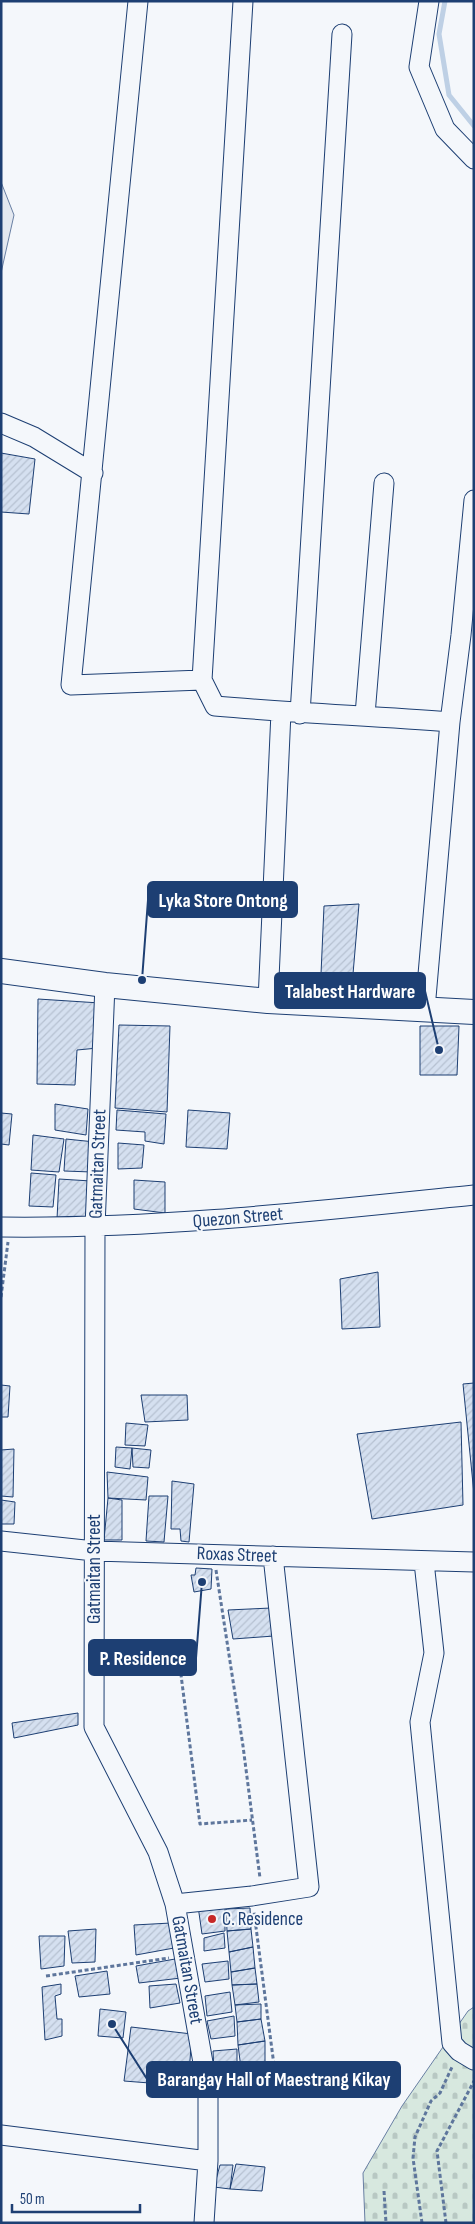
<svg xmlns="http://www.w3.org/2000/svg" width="475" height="2224" viewBox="0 0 475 2224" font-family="'Sofia Sans Condensed',sans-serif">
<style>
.cemetery{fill:url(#cemetery-stones);stroke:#687fa3}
.parking{fill:#e3e8f0;stroke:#687fa3}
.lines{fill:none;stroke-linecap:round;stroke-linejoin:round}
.stream{stroke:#bed0e5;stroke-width:5}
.building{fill:url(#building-hatch);stroke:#1d3f73}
.minor-casing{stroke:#1d3f73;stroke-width:21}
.major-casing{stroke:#1d3f73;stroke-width:26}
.path{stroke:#5e769c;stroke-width:3;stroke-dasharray:4 2.5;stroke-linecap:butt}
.minor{stroke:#f4f7fb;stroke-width:19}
.major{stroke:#f4f7fb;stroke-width:24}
.poi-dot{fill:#c62828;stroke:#f4f7fb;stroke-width:2}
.labels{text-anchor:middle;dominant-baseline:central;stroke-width:4;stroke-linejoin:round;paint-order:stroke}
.street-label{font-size:19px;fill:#1d3f73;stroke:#f4f7fb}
.poi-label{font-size:19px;fill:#1d3f73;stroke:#f4f7fb;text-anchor:start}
.leader{fill:none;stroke:#1d3f73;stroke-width:2}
.callout-dot{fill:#1d3f73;stroke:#f4f7fb;stroke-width:2}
.callout{fill:#1d3f73;stroke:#1d3f73;stroke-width:2}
.callout-label{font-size:20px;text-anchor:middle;font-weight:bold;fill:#fff}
</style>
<defs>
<pattern id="cemetery-stones" width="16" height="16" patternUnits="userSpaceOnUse" patternTransform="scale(1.25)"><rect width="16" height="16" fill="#d7e8df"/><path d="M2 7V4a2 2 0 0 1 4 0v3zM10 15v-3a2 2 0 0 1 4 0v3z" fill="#b8c8c3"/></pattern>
<pattern id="building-hatch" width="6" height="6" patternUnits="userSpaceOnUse" patternTransform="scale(1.25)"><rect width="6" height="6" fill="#d5e0f0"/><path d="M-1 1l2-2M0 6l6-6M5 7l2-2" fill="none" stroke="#b6c1d1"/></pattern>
</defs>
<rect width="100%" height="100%" fill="#f4f7fb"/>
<path class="cemetery" d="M474,2007v216h-109l-2,-50 39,-67 66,-95z"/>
<path class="parking" d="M1,182l13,33 -13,58z"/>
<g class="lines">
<path class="stream" d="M445,1l-6,33 10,61 25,31"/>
</g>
<path class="building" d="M1,453l34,6 -6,55 -28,-2z
M359,904l-6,70h-32l3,-68z
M38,999l62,4 -2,45 -21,2 -2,35 -38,-1z
M119,1025l51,1 -3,86 -52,-4z
M420,1026h39l-2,49h-37z
M55,1104l33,5 -2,26 -31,-5z
M117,1110l49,4 -2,30 -19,-3v-9l-29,-2z
M188,1110l42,3 -3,36 -41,-2z
M1,1113l11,1 -3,31 -8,-1z
M33,1135l31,4 -5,33 -28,-2z
M66,1139l29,3 -3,30 -28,-1z
M118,1143l26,2 -2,23 -24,1z
M31,1173l25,2 -3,32 -24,-1z
M59,1179l32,2 -3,39 -31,-1z
M134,1180l31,2v31l-31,-4z
M378,1272l2,55 -38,2 -2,-50z
M474,1383v111l-11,-110z
M1,1385l9,1 -2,31h-7z
M141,1395h46l1,25 -43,2z
M461,1422l2,83 -91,14 -15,-85z
M126,1423l22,2 -3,21 -20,-1z
M116,1447l16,1 -2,21 -15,-2z
M132,1448l19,2 -2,18 -16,-1z
M14,1449l-1,48 -12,-1v-46z
M107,1472l41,5 -2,23 -38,-2z
M172,1481l22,3 -5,58 -8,-1 -1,-12h-9z
M149,1496h19l-4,46 -18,-1z
M108,1498l14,2v40h-18z
M1,1500l14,2 -1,22h-13z
M196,1568l16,1 -1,20 -17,3 -3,-17h4z
M271,1608l3,28 -41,3 -5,-29z
M78,1713v12l-64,13 -2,-15z
M225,1903v28l-23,3 -4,-28z
M250,1908l1,21 -24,2 -1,-22z
M171,1923l3,25 -38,7 -2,-30z
M96,1929l-1,33 -23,1 -4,-32z
M251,1929l2,18 -24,5 -2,-21z
M224,1933l1,15 -21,3v-13z
M39,1936h26l-1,30 -23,3z
M253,1947l2,21 -24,4 -2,-20z
M175,1959l6,19 -42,5 -3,-17z
M228,1961l1,18 -24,3 -3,-18z
M255,1968l2,16 -25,1 -1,-13z
M107,1971l3,23 -31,3 -4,-21z
M61,1984v10l-6,2 2,23h5v17l-17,4 -3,-53z
M176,1984l4,19 -30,5 -1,-22z
M257,1984l2,18 -24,3 -3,-20z
M230,1992l2,20 -25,4 -2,-20z
M261,2004v15l-24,3 -2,-17z
M100,2009l26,3 -3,26 -25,-2z
M234,2016l1,20 -24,3 -4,-18z
M261,2019l4,22 -27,4 -1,-23z
M131,2027l61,7 -4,52 -64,-5z
M265,2041v24l-24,3 -3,-23z
M237,2049v19l-23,3 -1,-20z
M236,2164l29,3 -3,24 -32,-2z
M220,2165h13l-3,24 -16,-2z"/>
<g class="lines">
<defs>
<path id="minor" d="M138,1l-67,684 131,-5 13,26c79,7 157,10 235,16
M429,1l-10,66 26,62 29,30
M1,423l33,14 59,36
M202,680l41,-679
M300,714l42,-680
M365,715l19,-232
M105,985l-10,242 -1,500 64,125 17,52 33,187v70l-4,62
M268,1001l13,-289
M425,1009l25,-287 11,-87 13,-135
M1,1227c159,2 315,-16 473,-32
M1,1541l93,10 380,11
M424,1562l10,91 -14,69 32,321 7,8 15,9
M175,1904l77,-8 57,-9 -36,-331
M1,2135l207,26"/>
<path id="major" d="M1,971l104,14 163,16 206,11"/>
</defs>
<use href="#minor" class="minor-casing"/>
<use href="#major" class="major-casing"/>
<path class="path" d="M1,1297l7,-55
M216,1570l27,176 17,132
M180,1667l20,157 52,-4
M46,1976l123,-18
M225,2092l53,4 -24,-184
M384,2191l2,32
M422,2223l-9,-65 2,-21 16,-36 9,-8 12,-26
M446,2223l-9,-72 37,-70"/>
<use href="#minor" class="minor"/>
<use href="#major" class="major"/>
</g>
<circle class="poi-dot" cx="212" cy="1919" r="5"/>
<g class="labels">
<g class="street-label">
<text transform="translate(98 1164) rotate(-88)">Gatmaitan Street</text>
<text transform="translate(238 1218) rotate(-5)">Quezon Street</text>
<text transform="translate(237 1555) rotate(2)">Roxas Street</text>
<text transform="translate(94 1569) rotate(-90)">Gatmaitan Street</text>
<text transform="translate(187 1970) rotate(80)">Gatmaitan Street</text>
</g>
<g class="poi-label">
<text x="222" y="1919">C. Residence</text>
</g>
</g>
<path class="leader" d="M142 980L148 900M439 1050L425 991M202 1582L196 1658M112 2024L147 2079"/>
<g class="callout-dot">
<circle cx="142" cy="980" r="5"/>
<circle cx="439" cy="1050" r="5"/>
<circle cx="202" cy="1582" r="5"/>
<circle cx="112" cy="2024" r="5"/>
</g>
<g class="callout">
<rect x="148" y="882" width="149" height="35" rx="5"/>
<rect x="275" y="973" width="150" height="35" rx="5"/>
<rect x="89" y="1640" width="107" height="35" rx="5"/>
<rect x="147" y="2062" width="253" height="35" rx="5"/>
</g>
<g class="callout-label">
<text x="223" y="907">Lyka Store Ontong</text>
<text x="350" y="998">Talabest Hardware</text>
<text x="143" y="1665">P. Residence</text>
<text x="274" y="2086">Barangay Hall of Maestrang Kikay</text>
</g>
<rect width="475" height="2224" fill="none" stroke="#1d3f73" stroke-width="5"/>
<path d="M12 2204v8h128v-8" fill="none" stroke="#1d3f73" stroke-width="2.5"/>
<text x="20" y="2204" font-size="15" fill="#1d3f73" stroke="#f4f7fb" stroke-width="4" paint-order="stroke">50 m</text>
</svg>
